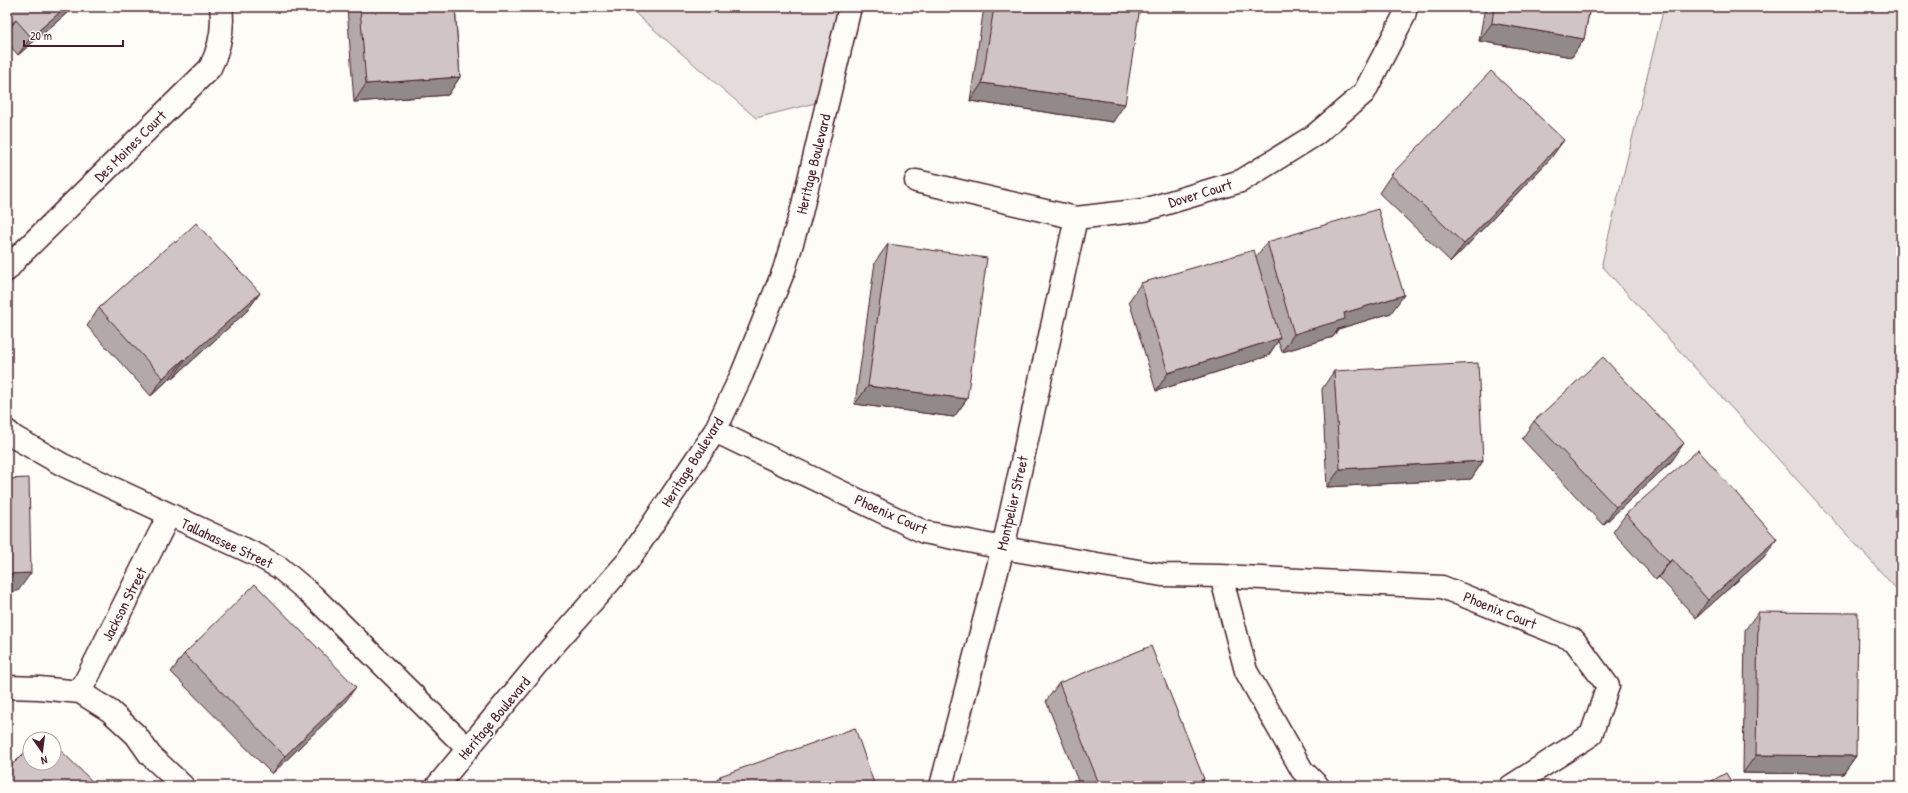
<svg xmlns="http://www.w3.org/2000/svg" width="1908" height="793" viewBox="0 0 1908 793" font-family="'Patrick Hand',sans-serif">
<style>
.green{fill:#e3dcda;stroke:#967e82}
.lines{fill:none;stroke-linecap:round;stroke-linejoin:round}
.minor-casing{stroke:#4a1f2b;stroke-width:25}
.minor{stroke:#fdfcf7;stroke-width:22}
.wall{fill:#b3a9a9;stroke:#4a1f2b}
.shaded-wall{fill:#928a89;stroke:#4a1f2b}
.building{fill:#d0c5c4;stroke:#4a1f2b}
.labels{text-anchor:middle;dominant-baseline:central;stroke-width:3.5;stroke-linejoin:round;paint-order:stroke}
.street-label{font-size:15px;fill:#4a1f2b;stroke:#fdfcf7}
</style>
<rect width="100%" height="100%" fill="#fdfcf7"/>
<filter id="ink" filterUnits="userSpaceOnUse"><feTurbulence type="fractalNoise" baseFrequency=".025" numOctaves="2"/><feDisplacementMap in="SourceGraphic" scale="8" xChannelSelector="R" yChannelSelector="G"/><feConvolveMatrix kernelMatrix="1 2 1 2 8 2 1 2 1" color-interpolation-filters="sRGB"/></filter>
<g filter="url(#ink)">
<path class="green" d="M628,7h224l-17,91 -79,20z
M1664,7h237v587l-298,-327 -1,-4z"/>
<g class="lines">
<defs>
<path id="minor" d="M916,181l160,37 68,-8 97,-29 74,-46 49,-42 40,-77 2,-9
M7,270l9,-11 194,-191c10,-20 14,-39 11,-61
M7,431l7,6 49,28 196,91 21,12 33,28 155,153
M715,431l209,101 79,16 159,27 59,1
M7,687l32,1 41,4 30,19 26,24 14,20 33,31
M80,692l89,-177
M437,786l115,-139 76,-86 87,-130 27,-57 42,-104 17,-57 49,-206
M941,786l62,-238 73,-330
M1318,786l-16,-16 -56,-99 -25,-95 221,11 132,53 34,46 -17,49 -80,51"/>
</defs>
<use href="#minor" class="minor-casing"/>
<use href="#minor" class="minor"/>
</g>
<path class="wall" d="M7,7h67l-56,48 -11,-13z
M347,7h108l5,70 -12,18 -94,7z
M984,7h156l-27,115 -143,-21z
M1485,7h105l-6,32 -12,18 -93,-16z
M1551,158l-100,104 -72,-69 12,-18z
M1267,242l124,71 -53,16 -5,8 -51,15 -4,-11 -10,15 -112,35 -27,-90 12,-18 115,-26z
M175,243l85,50 -13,18 -74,67 -2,-1 -20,19 -64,-70 12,-18z
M888,244l79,155 -13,18 -99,-13 20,-142z
M1334,371l149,90 -12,18 -144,8 -5,-98z
M1534,421l138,40 -69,64 -81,-86z
M1626,514l138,43 -68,61 -37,-41 -3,3 -43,-48z
M1758,612l98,144 -13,18 -100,-1 2,-143z
M184,654l159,51 -71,69 -101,-102z
M1059,683l145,96 -5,7h-119l-34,-85z
M720,776l155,10h-162z"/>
<path class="shaded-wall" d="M66,7h8l-56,48 13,-18z
M16,20l-9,12v-3l3,-4z
M1492,23l92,16 -12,18 -93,-16z
M460,77l-12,18 -94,7 12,-18z
M982,83l143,21 -12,18 -143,-21z
M1564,140l-13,18 -100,104 13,-18z
M260,293l-13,18 -74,67 12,-18z
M1404,295l-13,18 -53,16 -5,8 -51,15 12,-18 50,-21z
M1280,338l-12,18 -112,35 12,-18z
M184,359l-13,18 -20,19 12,-18z
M868,386l99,13 -13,18 -99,-13z
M1684,443l-12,18 -69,64 13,-18z
M1483,461l-12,18 -144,8 13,-18z
M1777,539l-13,18 -68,61 12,-18z
M1672,559l-13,18 -3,3 13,-18z
M31,573l-13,18 -11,1v-18z
M356,687l-13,18 -71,69 13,-18z
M1756,755l100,1 -13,18 -100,-1z
M1204,779l-5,7h-12z"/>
<path class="building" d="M7,7h59l-35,30 -15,-17 -6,5 -3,-3z
M360,7h95l5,70 -94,7z
M994,7h146l-15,97 -143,-21z
M1494,7h96l-6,32 -92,-16z
M1491,71l73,69 -100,104 -73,-69z
M1378,209l26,86 -60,18 1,6 -51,15 -27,-92z
M196,223l64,70 -75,67 -1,-1 -21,19 -64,-70 75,-67 1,2z
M888,244l99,14 -20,141 -99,-13z
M1254,250l26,88 -112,35 -27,-90z
M1603,357l81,86 -68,64 -82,-86z
M1478,363l5,98 -143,8 -6,-98z
M1698,450l79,89 -69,61 -36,-41 -3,3 -43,-48z
M29,478l2,95 -24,1v-95z
M255,584l101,103 -71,69 -101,-102z
M1758,612l100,1 -2,143 -100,-1z
M1151,646l53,133 -17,7h-87l-41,-103z
M855,728l20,58h-151l-4,-10z
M43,734l5,5h-10z
M54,744l43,42h-90v-16l23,-23v16h24z
M1726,773l8,13h-31z"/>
</g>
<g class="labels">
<g class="street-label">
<text transform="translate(130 146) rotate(-45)">Des Moines Court</text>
<text transform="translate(813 164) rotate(-76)">Heritage Boulevard</text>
<text transform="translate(1200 193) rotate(-17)">Dover Court</text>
<text transform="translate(692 462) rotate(-58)">Heritage Boulevard</text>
<text transform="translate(1012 503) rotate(-77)">Montpelier Street</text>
<text transform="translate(891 514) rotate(24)">Phoenix Court</text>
<text transform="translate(227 543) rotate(25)">Tallahassee Street</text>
<text transform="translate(124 604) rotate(-63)">Jackson Street</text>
<text transform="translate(1500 610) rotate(22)">Phoenix Court</text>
<text transform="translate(494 718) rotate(-50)">Heritage Boulevard</text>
</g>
</g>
<rect width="1908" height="793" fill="none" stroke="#fdfcf7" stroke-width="24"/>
<rect x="12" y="12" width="1884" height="769" fill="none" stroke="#4a1f2b" stroke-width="1.5" filter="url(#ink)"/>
<g transform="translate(42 751) rotate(166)"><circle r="19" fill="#fdfcf7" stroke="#b5a4a5"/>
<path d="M0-3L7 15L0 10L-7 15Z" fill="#4a1f2b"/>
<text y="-6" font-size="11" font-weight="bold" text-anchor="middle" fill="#4a1f2b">N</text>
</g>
<path d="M24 40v6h99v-6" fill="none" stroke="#4a1f2b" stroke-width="2"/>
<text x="30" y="40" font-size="12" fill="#4a1f2b" stroke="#fdfcf7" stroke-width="3" paint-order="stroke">20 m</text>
</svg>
